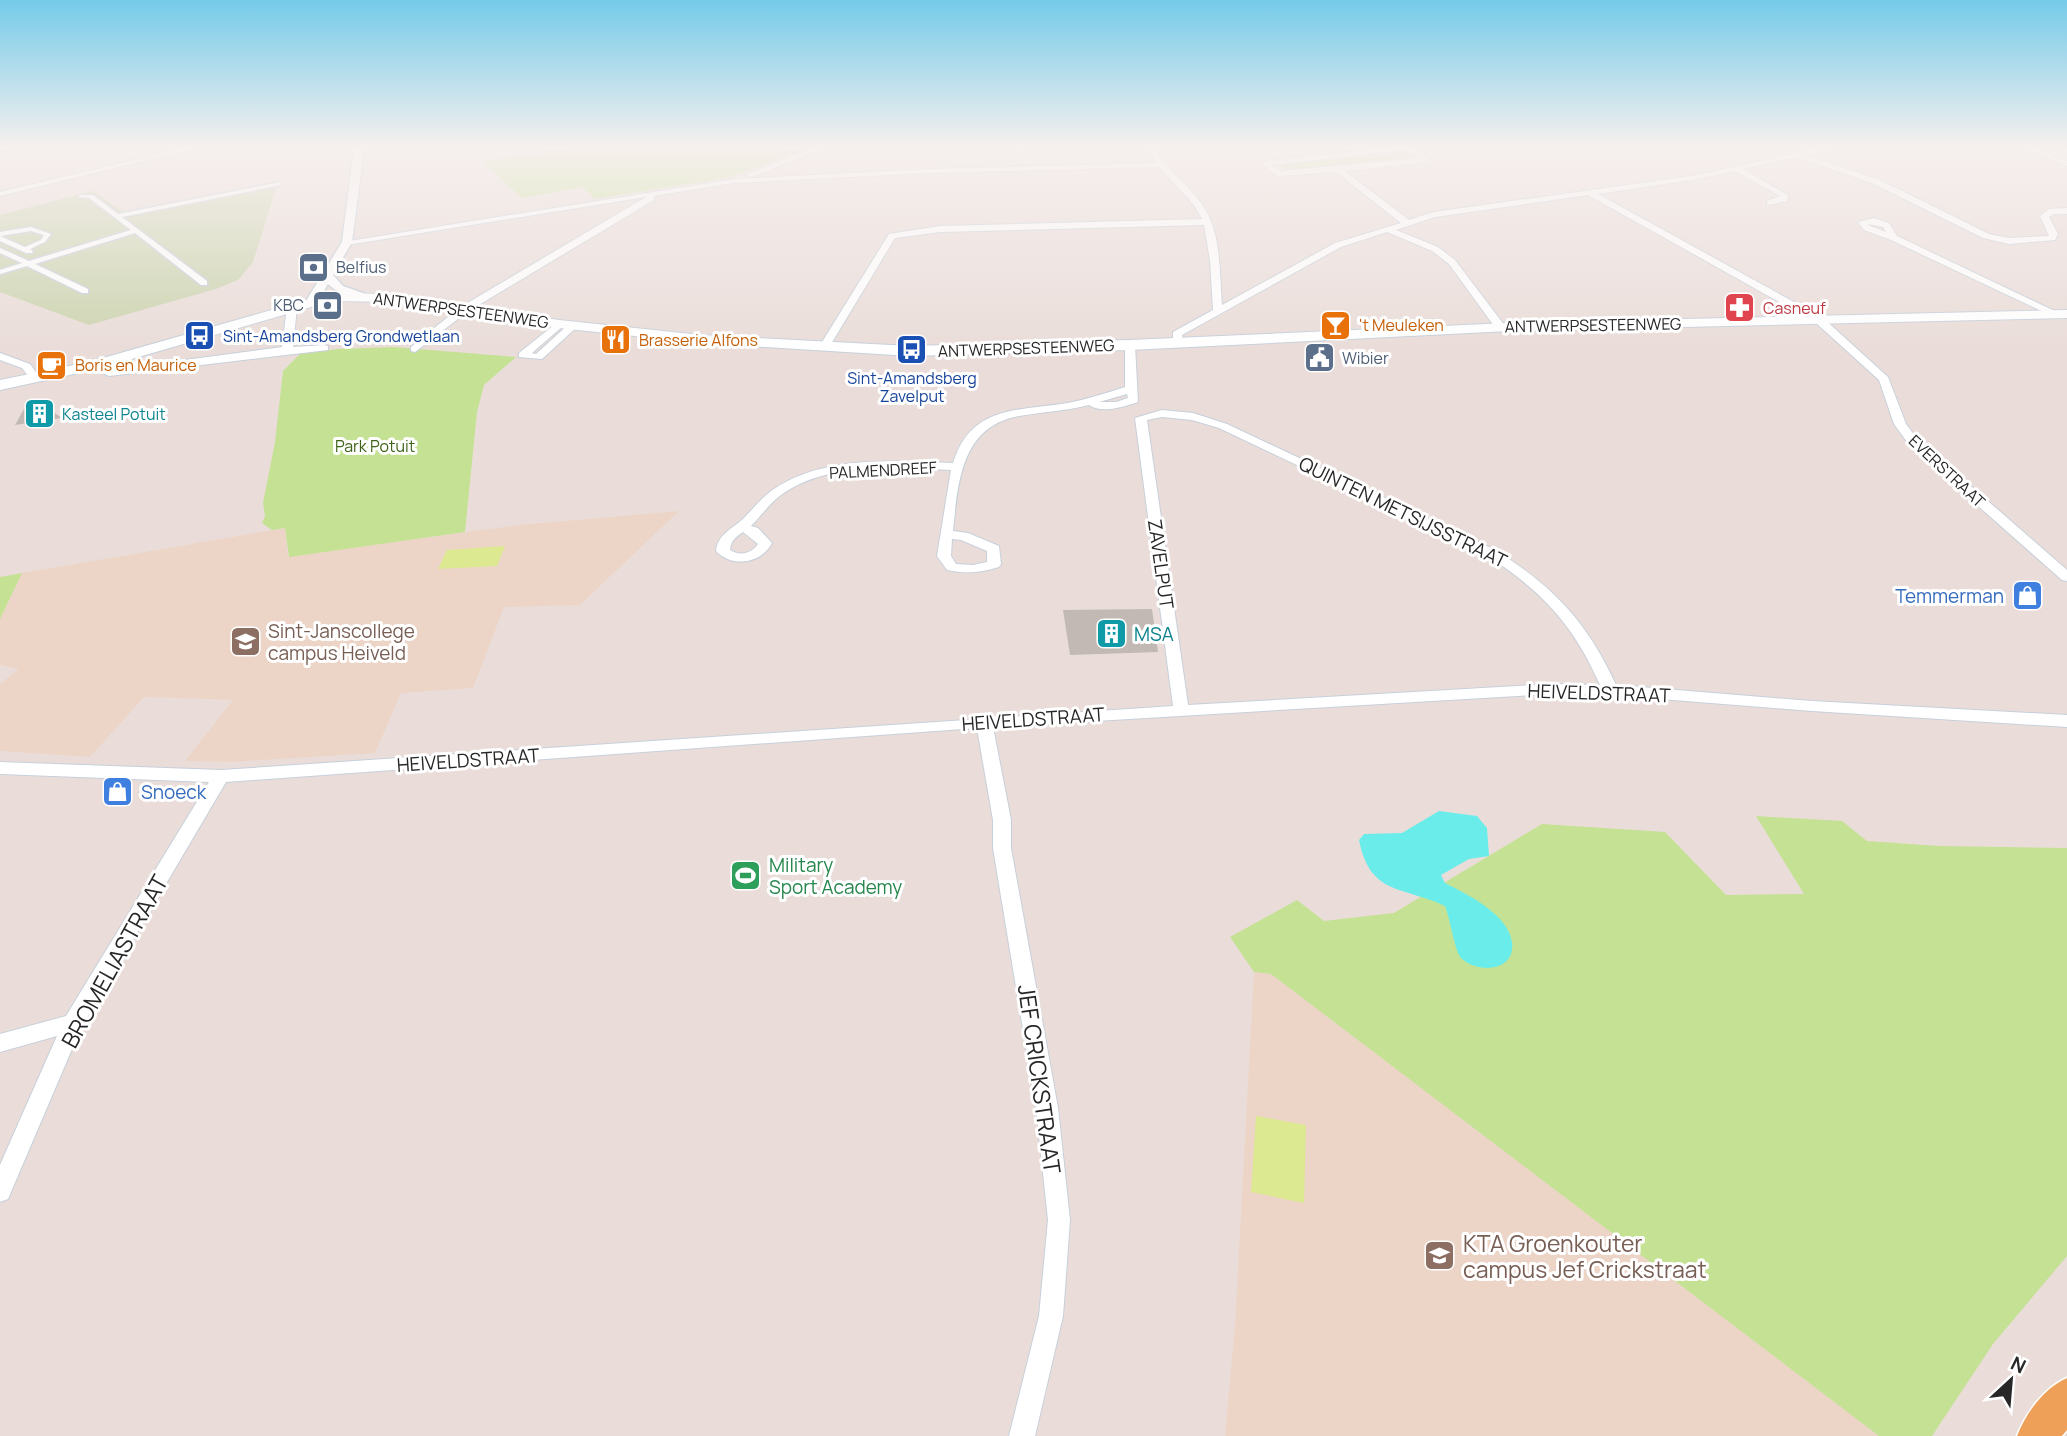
<svg xmlns="http://www.w3.org/2000/svg" width="2067" height="1436" viewBox="0 0 2067 1436" font-family="Manrope,sans-serif">
<style>
.education{fill:#ecd5c7}
.green{fill:#c5e194}
.cemetery{fill:#ccd4b0}
.pitch{fill:#dde990}
.water{fill:#6aedea}
.lines{fill:none;stroke-linecap:round;stroke-linejoin:round}
.stream{stroke:#6aedea;stroke-width:2.5}
.building{fill:#c2b9b4}
.pedestrian-casing{stroke:#c7d0da;stroke-width:3}
.minor-casing{stroke:#c7d0da;stroke-width:2}
.tertiary-casing{stroke:#c7d0da;stroke-width:3}
.secondary-casing{stroke:#c7d0da;stroke-width:2}
.primary-casing{stroke:#fff;stroke-width:3}
.pedestrian{fill:#fff;fill-rule:evenodd}
.minor{fill:#fff;fill-rule:evenodd}
.tertiary{fill:#fff;fill-rule:evenodd}
.secondary{fill:#fff;fill-rule:evenodd}
.primary{fill:#efa058;fill-rule:evenodd}
.labels{text-anchor:middle;dominant-baseline:central;stroke-width:6;stroke-linejoin:round;paint-order:stroke}
.far-service-label{font-size:16px;fill:#4e5e75;stroke:#fff;text-anchor:start}
.far-health-label{font-size:16px;fill:#be3a42;stroke:#fff;text-anchor:start}
.far-street-label{font-size:16px;fill:#272727;stroke:#fff}
.far-food-label{font-size:16px;fill:#c56008;stroke:#fff;text-anchor:start}
.far-transit-label{font-size:16px;fill:#164399;stroke:#fff;text-anchor:start}
.far-culture-label{font-size:16px;fill:#0d838f;stroke:#fff;text-anchor:start}
.far-park-label{font-size:16px;fill:#3e6319;stroke:#fff}
.street-label{font-size:19px;fill:#272727;stroke:#fff}
.shop-label{font-size:19px;fill:#366cbe;stroke:#fff;text-anchor:end}
.education-label{font-size:19px;fill:#785e54;stroke:#fff;text-anchor:start}
.culture-label{font-size:19px;fill:#0d838f;stroke:#fff;text-anchor:start}
.leisure-label{font-size:19px;fill:#27864d;stroke:#fff;text-anchor:start}
.near-street-label{font-size:23px;fill:#272727;stroke:#fff}
.near-education-label{font-size:23px;fill:#785e54;stroke:#fff;text-anchor:start}
</style>
<rect width="100%" height="100%" fill="#eaddd9"/>
<path class="education" d="M679,511l-99,94 -76,2 -31,81 -72,5 -26,60 -144,9 -46,-1 48,-61 -89,-3 -54,60 -90,-6v-67l19,-15 -19,-4v-46l22,-46 263,-45 3,28 231,-31z
M1254,972l17,2 608,462h-654l10,-111z"/>
<path class="green" d="M569,148h215l15,4 -68,25 -136,22 -12,-12 -61,11 -39,-36z
M1399,150l14,10 -123,12 -13,-9z
M394,347l122,10 -32,28 -7,27 -12,120 -176,25 -4,-29 -13,2 -10,-7 3,-7 -2,-13 12,-61 8,-71 17,-17 38,-5z
M22,573l-22,46v-42z
M1756,816l86,5 25,20 72,5 128,2v408l-74,88 -61,92h-53l-608,-462 -17,-2 -24,-35 67,-37 27,21 70,-8 148,-89 123,8 61,63 78,-1z"/>
<path class="cemetery" d="M254,186l7,4 15,-2 -23,74 -15,18 -22,9 -127,36 -89,-33v-77l93,-24 30,21z"/>
<path class="pitch" d="M505,546l-8,20 -59,3 9,-19z
M1256,1116l50,9 -2,78 -53,-11z"/>
<path class="water" d="M1439,811l38,5 10,12 2,28 -20,3 -28,16 4,8c22,11 63,31 67,59 4,30 -35,32 -51,16 -6,-6 -11,-40 -16,-52 -42,-20 -75,-10 -86,-66l5,-6 38,-1z"/>
<g class="lines">
<path class="stream" d="M0,152l18,-4"/>
</g>
<path class="building" d="M45,406l17,12 -47,7 9,-16z
M1152,609l6,43 -88,3 -7,-45z"/>
<g class="lines">
<defs>
<path id="pedestrian" d="M280,182l2,3 -160,32 85,64v4h-6l-66,-52 -100,31 53,25v4h-6l-55,-27 -27,8v-4l22,-7 -22,-10v-5l29,13 102,-31 -42,-32 -10,-1v-2h14l25,19z
M31,227l20,7 -6,8 -15,7 3,2 -1,2h-6l-26,-12v-9zM31,231l13,4 -3,5 -16,7 -25,-11z"/>
<path id="minor" d="M183,148h13l-196,48v-4z
M813,148h11l-72,29 -7,-2z
M1147,148h8c11,22 32,35 46,55 21,28 18,68 21,102l113,-62 66,-20 -65,-51 -58,4 -15,-11 3,-4 122,-13h26l15,10v4l-84,9 64,49 25,-8 264,-37 118,-27h14l-24,7 74,25 109,54 20,4 40,-2 -9,-20 9,-7 18,-1v6h-13l-5,3 9,17 -3,6 -46,4 -26,-6 -109,-54 -77,-27 -54,12 45,26 -1,6 -20,4v-4l13,-5 -45,-25 -37,8 -100,15 225,124 65,59 18,47 12,16 149,130v11l-5,-1 -152,-134 -16,-22 -15,-44 -64,-58 -227,-127 -153,22 -39,13 42,17 17,13 50,66v4h-8l-48,-66 -17,-13 -45,-19 -46,15 -159,88 1,8 -5,3 -5,-3v-11l40,-22 -3,-50 -6,-35 -264,7 -45,6 -67,111 -9,-2 70,-113 51,-8 262,-7 -8,-14 -35,-38 -228,6 -197,10 -80,13v4l-187,112 -52,40 -4,-1v-4l48,-39 187,-111 -299,48 -4,-3 391,-63 197,-10 225,-6zM1407,150l12,8 -139,13 -8,-6z
M2026,148h10l31,13v5z
M1874,218l15,5 8,13 164,78 -9,2 -161,-76 -27,-10 -6,-8zM1868,224l15,3 3,5 -16,-6z
M292,304l5,3 -4,40 31,-2 4,1v4l-219,26 -22,-10 5,-3 18,7 172,-23 5,-40z
M559,321l4,1v4l-31,27 4,1 33,-30 9,2 -36,33 -23,-2v-4z
M1130,342l5,3 3,57c-15,5 -37,12 -49,3 -23,6 -47,7 -70,11 -58,10 -61,67 -66,115l15,2 31,13 2,18 -2,3c-18,6 -34,7 -52,3l-10,-14 14,-86c-54,-2 -123,-9 -170,25 -11,8 -20,21 -30,31l7,2 14,15c-11,21 -40,25 -56,8 2,-17 16,-22 27,-32 10,-10 19,-22 31,-30 51,-34 121,-28 179,-26 18,-58 65,-52 115,-60 19,-4 39,-10 57,-16v-42zM1127,394l1,4 -12,4h-17zM743,532l15,12c-7,10 -18,12 -28,6 1,-10 6,-13 13,-18zM952,539l9,1 26,11v11l-14,3 -17,-1 -5,-8z
M0,353l30,11 11,15 -9,2 -10,-13 -22,-8z
M1162,410l31,3 34,11 268,126c59,37 92,72 121,135l196,16 255,14v12l-255,-16 -202,-16 -60,-1 -557,33 18,93v28l47,260 12,112 -7,96 -28,120h-26l30,-120 9,-96 -12,-112 -43,-260v-28l-16,-92 -751,54 -145,246 -73,171 -8,3v-37l57,-129 -57,16v-18l66,-18 143,-234 -209,-8v-12l221,8 952,-64 -38,-288zM1162,417l30,3 27,8 267,127c56,36 87,69 114,130l-50,-1 -362,21 -41,-285z"/>
<path id="tertiary" d="M354,148h10l-12,94 -19,33 10,11 28,10c-11,7 -34,-3 -43,-12l-12,20h-8l-2,-3 36,-59z"/>
<path id="secondary" d="M331,293l60,1 168,26 142,15 209,11 220,-6 379,-17 558,-13v8l-558,13 -379,19 -220,6 -209,-13 -142,-15 -168,-26 -59,-1 -235,68 -97,21v-10l89,-18z"/>
<path id="primary" d="M2067,1378v52l-5,6h-45c9,-23 27,-48 50,-58z"/>
</defs>
<use href="#pedestrian" class="pedestrian-casing"/>
<use href="#minor" class="minor-casing"/>
<use href="#tertiary" class="tertiary-casing"/>
<use href="#secondary" class="secondary-casing"/>
<use href="#primary" class="primary-casing"/>
<use href="#pedestrian" class="pedestrian"/>
<use href="#minor" class="minor"/>
<use href="#tertiary" class="tertiary"/>
<use href="#secondary" class="secondary"/>
<use href="#primary" class="primary"/>
</g>
<linearGradient id="sky" x2="0" y2="1"><stop stop-color="#75cbe9"/><stop offset="0.42" stop-color="#f6f0ee"/><stop offset="1" stop-color="#f6f0ee" stop-opacity="0"/></linearGradient>
<rect width="2067" height="349" fill="url(#sky)"/>
<defs>
<symbol id="bank-square" viewBox="-11 -11 22 22"><rect x="-9" y="-9" width="18" height="18" rx="4" fill="#5c6f8a" stroke="#fff"/><path d="M-6-4H6V4H-6ZM0-2.3a2.3 2.3 0 1 0 0 4.6a2.3 2.3 0 1 0 0-4.6Z" fill="#fff"/></symbol>
<symbol id="pharmacy-square" viewBox="-11 -11 22 22"><rect x="-9" y="-9" width="18" height="18" rx="4" fill="#e0444e" stroke="#fff"/><path d="M-2-6h4v4h4v4h-4v4h-4v-4h-4v-4h4Z" fill="#fff"/></symbol>
<symbol id="bar-square" viewBox="-11 -11 22 22"><rect x="-9" y="-9" width="18" height="18" rx="4" fill="#e8710a" stroke="#fff"/><path d="M-6-5H6L.8 .8V4.5H3.5V6h-7V4.5H-.8V.8Z" fill="#fff"/></symbol>
<symbol id="bus-square" viewBox="-11 -11 22 22"><rect x="-9" y="-9" width="18" height="18" rx="4" fill="#1a4fb4" stroke="#fff"/><path d="M-5-6H5V4H4V6H2V4H-2V6H-4V4H-5ZM-3.5-4V0h7V-4ZM-3.5 1.2v1.5H-2V1.2ZM2 1.2v1.5H3.5V1.2Z" fill="#fff"/></symbol>
<symbol id="restaurant-square" viewBox="-11 -11 22 22"><rect x="-9" y="-9" width="18" height="18" rx="4" fill="#e8710a" stroke="#fff"/><path d="M-5-6h1v4h1v-4h1v4h1v-4h1v5L-1.5 .5V6h-2V.5L-5-1ZM5-6V6H3V1.5H1.5Q1.5-4 5-6Z" fill="#fff"/></symbol>
<symbol id="civic-square" viewBox="-11 -11 22 22"><rect x="-9" y="-9" width="18" height="18" rx="4" fill="#5c6f8a" stroke="#fff"/><path d="M-.6-6.5H3V-4.5H.6V-3L4-1V1h2V6H-6V1h2V-1L-.6-3ZM-1.2 2.5V6h2.4V2.5Z" fill="#fff"/></symbol>
<symbol id="cafe-square" viewBox="-11 -11 22 22"><rect x="-9" y="-9" width="18" height="18" rx="4" fill="#e8710a" stroke="#fff"/><path d="M-5.5-4.5H6V0H3Q3 3.5 0 3.5H-2.5Q-5.5 3.5-5.5 0ZM3-3.2v2h1.7v-2ZM-6 4.5H4V6H-6Z" fill="#fff"/></symbol>
<symbol id="building-square" viewBox="-11 -11 22 22"><rect x="-9" y="-9" width="18" height="18" rx="4" fill="#0f9aa8" stroke="#fff"/><path d="M-4-6H4V6H1V3H-1V6H-4ZM-2.5-4.3h1.7v1.8h-1.7ZM.8-4.3h1.7v1.8H.8ZM-2.5-1h1.7V.8h-1.7ZM.8-1h1.7V.8H.8Z" fill="#fff"/></symbol>
<symbol id="shop-square" viewBox="-11 -11 22 22"><rect x="-9" y="-9" width="18" height="18" rx="4" fill="#3f7fe0" stroke="#fff"/><path d="M-5-2.5h2.3a2.7 3.5 0 0 1 5.4 0H5L5.5 6h-11ZM-1.5-2.5h3a1.5 2.3 0 0 0-3 0Z" fill="#fff"/></symbol>
<symbol id="school-square" viewBox="-11 -11 22 22"><rect x="-9" y="-9" width="18" height="18" rx="4" fill="#8d6e63" stroke="#fff"/><path d="M0-5L7-2L0 1L-7-2ZM-4 1L0 2.5L4 1V4Q0 6-4 4Z" fill="#fff"/></symbol>
<symbol id="stadium-square" viewBox="-11 -11 22 22"><rect x="-9" y="-9" width="18" height="18" rx="4" fill="#2e9e5b" stroke="#fff"/><path d="M0-5a6.5 5 0 1 0 0 10a6.5 5 0 1 0 0-10ZM-3.5-1.8h7v3.6h-7Z" fill="#fff"/></symbol>
</defs>
<g fill-rule="evenodd">
<use href="#bank-square" x="296" y="250" width="35" height="35"/>
<use href="#bank-square" x="310" y="288" width="35" height="35"/>
<use href="#pharmacy-square" x="1722" y="290" width="35" height="35"/>
<use href="#bar-square" x="1318" y="308" width="35" height="35"/>
<use href="#bus-square" x="182" y="318" width="35" height="35"/>
<use href="#restaurant-square" x="598" y="322" width="35" height="35"/>
<use href="#bus-square" x="894" y="332" width="35" height="35"/>
<use href="#civic-square" x="1302" y="340" width="35" height="35"/>
<use href="#cafe-square" x="34" y="348" width="35" height="35"/>
<use href="#building-square" x="22" y="396" width="35" height="35"/>
<use href="#shop-square" x="2010" y="578" width="35" height="35"/>
<use href="#building-square" x="1094" y="616" width="35" height="35"/>
<use href="#school-square" x="228" y="624" width="35" height="35"/>
<use href="#shop-square" x="100" y="774" width="35" height="35"/>
<use href="#stadium-square" x="728" y="858" width="35" height="35"/>
<use href="#school-square" x="1422" y="1238" width="35" height="35"/>
</g>
<g class="labels">
<g class="far-service-label">
<text x="336" y="267">Belfius</text>
<text x="304" y="305" text-anchor="end">KBC</text>
<text x="1342" y="358">Wibier</text>
</g>
<g class="far-health-label">
<text x="1763" y="308">Casneuf</text>
</g>
<g class="far-street-label">
<text transform="translate(461 310) rotate(8)">ANTWERPSESTEENWEG</text>
<text transform="translate(1593 325) rotate(-1)">ANTWERPSESTEENWEG</text>
<text transform="translate(1026 348) rotate(-2)">ANTWERPSESTEENWEG</text>
<text transform="translate(883 470) rotate(-3)">PALMENDREEF</text>
<text transform="translate(1947 471) rotate(43)">EVERSTRAAT</text>
</g>
<g class="far-food-label">
<text x="1359" y="325">'t Meuleken</text>
<text x="639" y="340">Brasserie Alfons</text>
<text x="75" y="365">Boris en Maurice</text>
</g>
<g class="far-transit-label">
<text x="223" y="336">Sint-Amandsberg Grondwetlaan</text>
<text x="912" y="378" text-anchor="middle">Sint-Amandsberg<tspan x="912" dy="18">Zavelput</tspan></text>
</g>
<g class="far-culture-label">
<text x="62" y="414">Kasteel Potuit</text>
</g>
<g class="far-park-label">
<text x="375" y="446">Park Potuit</text>
</g>
<g class="street-label">
<text transform="translate(1403 512) rotate(26)">QUINTEN METSIJSSTRAAT</text>
<text transform="translate(1161 564) rotate(82)">ZAVELPUT</text>
<text transform="translate(1599 693) rotate(2)">HEIVELDSTRAAT</text>
<text transform="translate(1033 719) rotate(-4)">HEIVELDSTRAAT</text>
<text transform="translate(468 760) rotate(-4)">HEIVELDSTRAAT</text>
</g>
<g class="shop-label">
<text x="2004" y="596">Temmerman</text>
<text x="141" y="792" text-anchor="start">Snoeck</text>
</g>
<g class="education-label">
<text x="268" y="631">Sint-Janscollege<tspan x="268" dy="22">campus Heiveld</tspan></text>
</g>
<g class="culture-label">
<text x="1134" y="634">MSA</text>
</g>
<g class="leisure-label">
<text x="769" y="865">Military<tspan x="769" dy="22">Sport Academy</tspan></text>
</g>
<g class="near-street-label">
<text transform="translate(114 961) rotate(-61)">BROMELIASTRAAT</text>
<text transform="translate(1040 1079) rotate(82)">JEF CRICKSTRAAT</text>
</g>
<g class="near-education-label">
<text x="1463" y="1243">KTA Groenkouter<tspan x="1463" dy="26">campus Jef Crickstraat</tspan></text>
</g>
</g>
<g transform="translate(2011 1380) rotate(26)" stroke="#ffffff" stroke-width="5" paint-order="stroke">
<path d="M0-5L12 26L0 18L-12 26Z" fill="#272727"/>
<text y="-10" font-size="19" font-weight="bold" text-anchor="middle" fill="#272727">N</text>
</g>
</svg>
